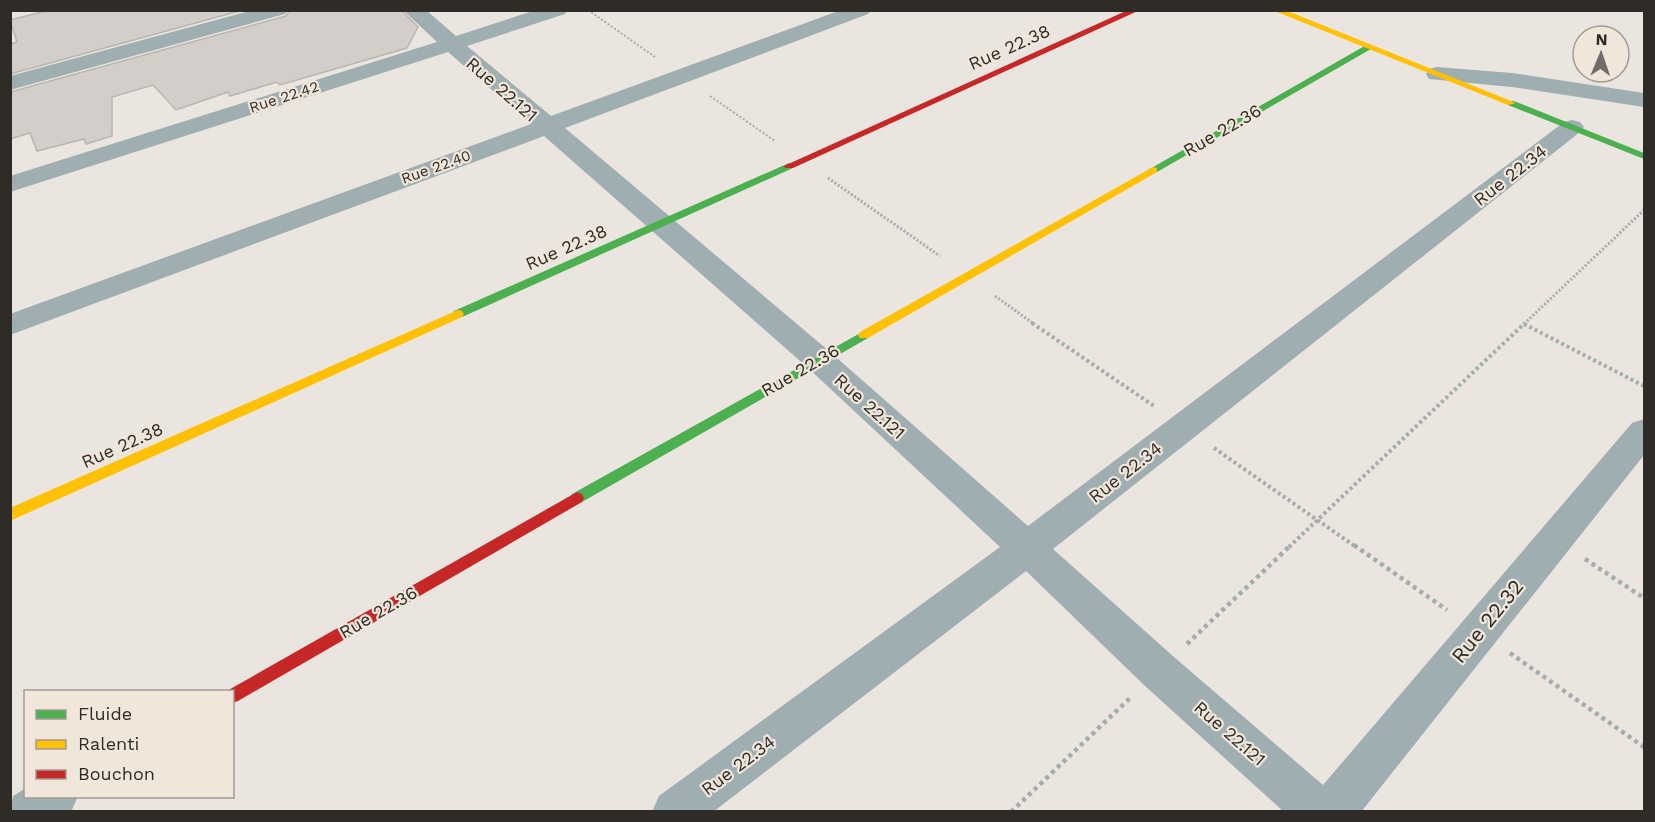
<svg xmlns="http://www.w3.org/2000/svg" width="1655" height="822" viewBox="0 0 1655 822" font-family="'Work Sans',sans-serif">
<style>
.building{fill:#d3cec9;stroke:#b9b5b0;stroke-width:1.5}
.lines{fill:none;stroke-linecap:round;stroke-linejoin:round}
.path-far3{stroke:#a5acac;stroke-width:2;stroke-dasharray:2 2;stroke-linecap:butt}
.path-far2{stroke:#a5acac;stroke-width:3;stroke-dasharray:2 2;stroke-linecap:butt}
.path-far1{stroke:#a5acac;stroke-width:4;stroke-dasharray:3 3;stroke-linecap:butt}
.path{stroke:#a5acac;stroke-width:4.5;stroke-dasharray:4 4;stroke-linecap:butt}
.street{fill:#9faeb0;fill-rule:evenodd}
.fast{fill:#4caf50;fill-rule:evenodd}
.slow{fill:#ffc107;fill-rule:evenodd}
.jam{fill:#c62828;fill-rule:evenodd}
.labels{text-anchor:middle;dominant-baseline:central;stroke-width:4.5;stroke-linejoin:round;paint-order:stroke}
.far-street-label{font-size:15px;fill:#2f2b27;stroke:#f0e6da}
.street-label{font-size:18px;fill:#2f2b27;stroke:#f0e6da}
.near-street-label{font-size:21px;fill:#2f2b27;stroke:#f0e6da}
</style>
<rect width="100%" height="100%" fill="#ebe5df"/>
<path class="building" d="M49,10h194l-233,64v-30l7,-2 -7,-22z
M290,10h111l17,17 -11,21 -127,37 -3,-3 -47,14 -2,-4 -52,18 -23,-25 -41,12v39l-26,8 -2,-5 -47,12 -7,-18 -20,6v-47l276,-76z"/>
<g class="lines">
<path class="path-far3" d="M588,10l67,47
M710,96l65,45"/>
<path class="path-far2" d="M828,178l112,78
M995,296l39,28
M1524,324l120,-114"/>
<path class="path-far1" d="M1032,323l122,83
M1524,324l120,62
M1214,448l142,99
M1289,547l236,-224"/>
<path class="path" d="M1354,545l93,65
M1585,559l59,39
M1187,644l104,-99
M1510,653l134,94
M1011,812l119,-114"/>
<path class="street" d="M253,10h35l-3,4 -275,76v-14z
M403,10h23l30,26 80,-26h32l-3,4 -98,32 84,70 290,-106h30l-3,4 -303,114 264,223 199,175 536,-404 8,-2 8,2 4,5 -4,5 -527,417 121,108 149,128 309,-362 12,-4v36l-283,357h-77l-140,-127 -118,-114 -313,241h-61l7,-16 341,-249 -193,-180 -263,-231 -534,199v-21l521,-190 -83,-72 -438,140v-16l427,-134z
M1437,67l75,6 132,20v14l-132,-20 -83,-8 -3,-5 3,-5z
M26,788v8h52l-7,16h-61l3,-16z"/>
<path class="fast" d="M1368,44l3,1v4l-214,123h-8l-1,-2z
M1508,101h6l130,52v6l-136,-54z
M789,163l5,3 -1,2 -331,149h-8l-2,-3 2,-3z
M864,331l6,4 -2,3 -286,164 -5,2 -5,-2 -2,-4 2,-4z"/>
<path class="slow" d="M1272,10h13l231,93 -8,2z
M1153,167l4,1v4l-289,166h-8l-2,-3 2,-3z
M458,310l4,1 2,3 -2,3 -452,204v-13z"/>
<path class="jam" d="M1128,10h12l-347,158h-8l-1,-2z
M577,492l5,2 2,4 -2,4 -344,199 -6,2v-11h-7z"/>
</g>
<g class="labels">
<g class="far-street-label">
<text transform="translate(284 97) rotate(-18)">Rue 22.42</text>
<text transform="translate(436 167) rotate(-20)">Rue 22.40</text>
</g>
<g class="street-label">
<text transform="translate(1009 47) rotate(-24)">Rue 22.38</text>
<text transform="translate(502 89) rotate(41)">Rue 22.121</text>
<text transform="translate(1222 130) rotate(-30)">Rue 22.36</text>
<text transform="translate(1510 175) rotate(-38)">Rue 22.34</text>
<text transform="translate(566 247) rotate(-24)">Rue 22.38</text>
<text transform="translate(800 370) rotate(-30)">Rue 22.36</text>
<text transform="translate(870 406) rotate(42)">Rue 22.121</text>
<text transform="translate(122 445) rotate(-24)">Rue 22.38</text>
<text transform="translate(1125 472) rotate(-38)">Rue 22.34</text>
<text transform="translate(378 612) rotate(-30)">Rue 22.36</text>
<text transform="translate(1230 733) rotate(41)">Rue 22.121</text>
<text transform="translate(738 765) rotate(-37)">Rue 22.34</text>
</g>
<g class="near-street-label">
<text transform="translate(1487 621) rotate(-51)">Rue 22.32</text>
</g>
</g>
<rect width="1655" height="822" fill="none" stroke="#2f2b27" stroke-width="24"/>
<rect x="24" y="690" width="210" height="108" fill="#f0e6da" stroke="#a39b92" stroke-width="1.5"/>
<rect x="36" y="710" width="30" height="9" fill="#4caf50" stroke="#a39b92" stroke-width="1.5"/>
<text x="78" y="720" font-size="18" fill="#2f2b27">Fluide</text>
<rect x="36" y="740" width="30" height="9" fill="#ffc107" stroke="#a39b92" stroke-width="1.5"/>
<text x="78" y="750" font-size="18" fill="#2f2b27">Ralenti</text>
<rect x="36" y="770" width="30" height="9" fill="#c62828" stroke="#a39b92" stroke-width="1.5"/>
<text x="78" y="780" font-size="18" fill="#2f2b27">Bouchon</text>
<g transform="translate(1601 54) rotate(2)"><circle r="28" fill="#f0e6da" stroke="#a39b92" stroke-width="1.5"/>
<path d="M0-4.5L10 22L0 15L-10 22Z" fill="#716c67"/>
<text y="-9" font-size="16" font-weight="bold" text-anchor="middle" fill="#2f2b27">N</text>
</g>
</svg>
